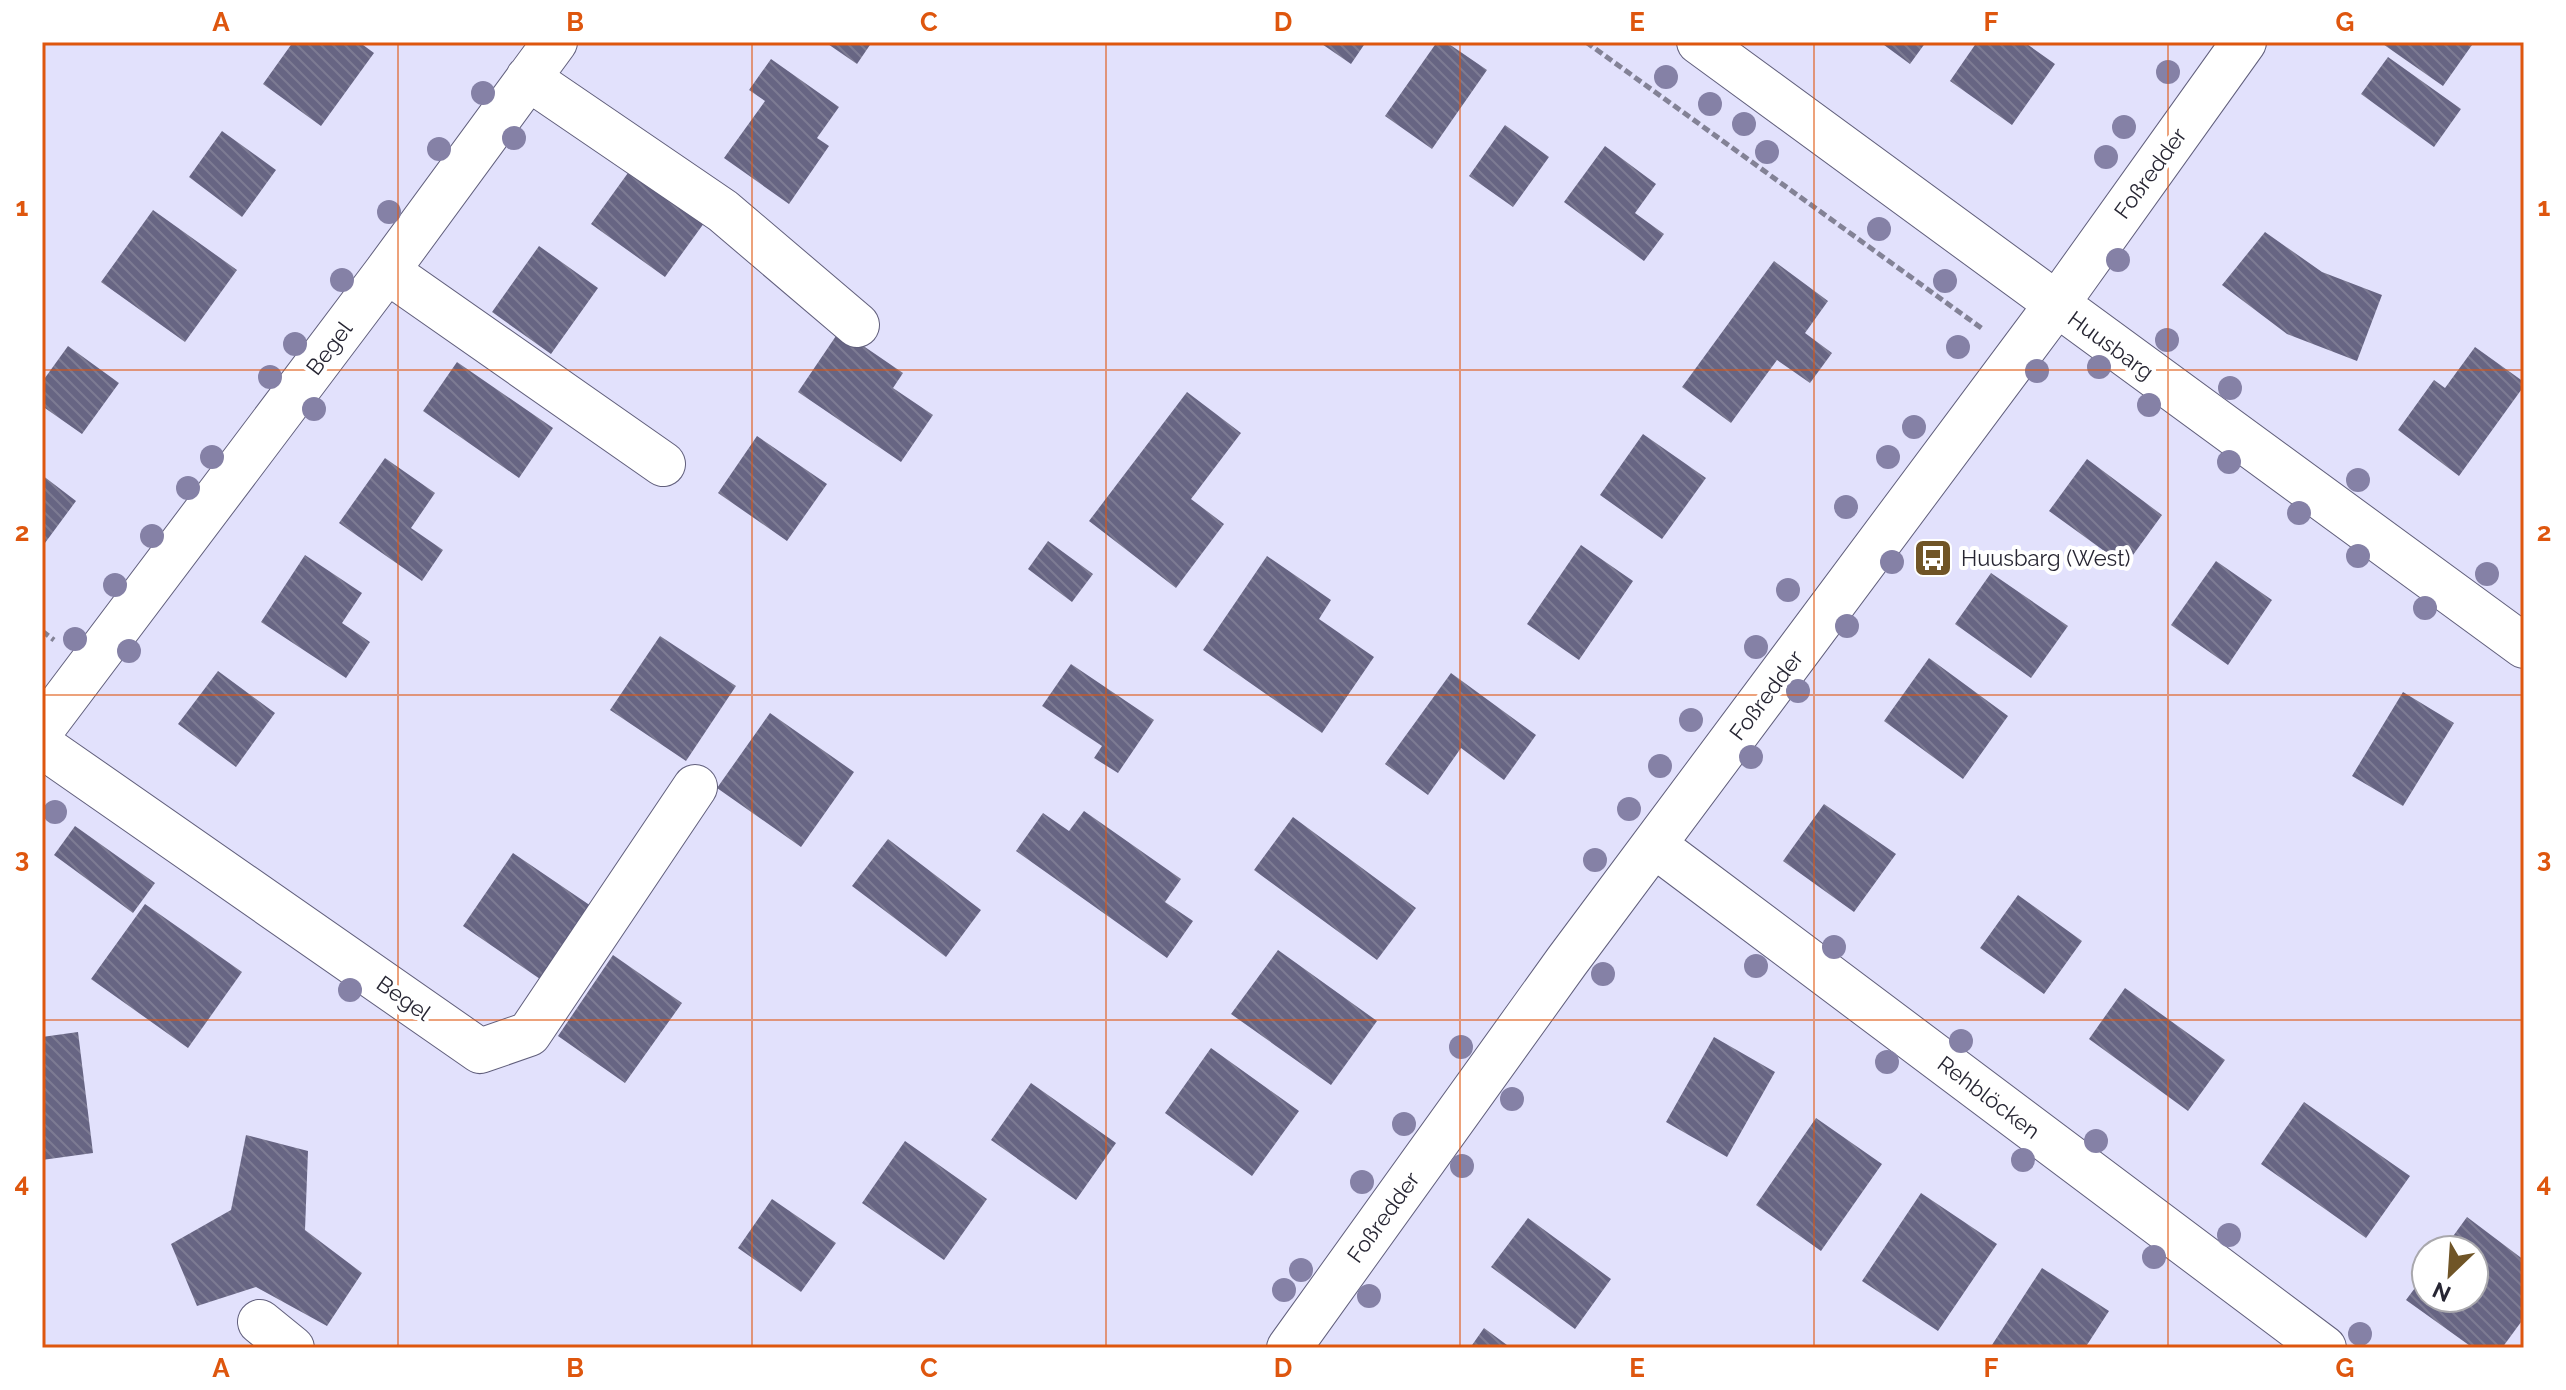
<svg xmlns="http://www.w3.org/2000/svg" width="2566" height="1390" viewBox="0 0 2566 1390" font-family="Raleway,sans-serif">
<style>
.building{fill:url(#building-back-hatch)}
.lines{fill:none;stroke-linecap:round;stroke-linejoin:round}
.minor-casing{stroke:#615f7c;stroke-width:46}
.path{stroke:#838296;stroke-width:5;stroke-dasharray:8 4;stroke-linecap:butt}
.minor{stroke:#fff;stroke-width:44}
.tree{fill:#8581a6}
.grid{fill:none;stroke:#de560e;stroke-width:2;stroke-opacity:0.55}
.labels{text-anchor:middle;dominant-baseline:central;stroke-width:8;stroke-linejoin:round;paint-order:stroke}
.street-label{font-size:22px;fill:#272633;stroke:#fff}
.poi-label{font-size:22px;fill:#272633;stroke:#fff;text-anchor:start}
.neatline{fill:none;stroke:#de560e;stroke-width:3}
.grid-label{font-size:26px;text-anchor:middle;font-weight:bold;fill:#de560e}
</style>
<defs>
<pattern id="building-back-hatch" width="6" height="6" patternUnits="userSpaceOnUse" patternTransform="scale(2)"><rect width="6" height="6" fill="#676583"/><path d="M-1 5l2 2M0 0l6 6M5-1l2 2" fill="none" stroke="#7d7b93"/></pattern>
</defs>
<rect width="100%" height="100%" fill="#e2e1fc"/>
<path class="building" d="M293,42h66l15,11 -53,73 -58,-42z
M825,42h47l-15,22z
M1319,42h47l-15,22z
M1437,42h9l41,28 -55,79 -47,-33z
M1880,42h46l-16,22z
M1977,42h47l31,22 -43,61 -62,-44z
M2380,42h88l4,3 -29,41z
M2388,57l73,52 -27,38 -73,-53z
M771,59l68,48 -22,31 12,8 -40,58 -65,-46 41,-57 -16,-11z
M1505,125l44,32 -36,50 -44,-31z
M222,131l54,39 -34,47 -53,-40z
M1605,146l51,38 -21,29 29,21 -20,27 -80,-59z
M633,166l74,53 -42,58 -74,-53z
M153,210l84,60 -52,72 -84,-60z
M2265,232l57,40 60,23 -25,66 -70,-27 -65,-49z
M539,246l59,42 -47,66 -59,-42z
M1774,261l54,40 -23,32 27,20 -22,30 -33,-23 -46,63 -49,-36z
M840,330l63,43 -10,15 40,27 -32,47 -103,-70z
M68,346l51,37 -37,51 -40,-28v-24z
M2475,347l49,35v4l-65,90 -61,-46 36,-50 11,8z
M457,362l96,66 -34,50 -96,-67z
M1187,392l54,41 -50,66 33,25 -48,64 -87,-67z
M1643,434l63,44 -44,61 -62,-44z
M757,436l70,48 -40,57 -69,-48z
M385,458l50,35 -24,35 32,22 -21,31 -83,-58z
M2087,459l75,56 -37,51 -76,-55z
M42,475l34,26 -34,46z
M1048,541l45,33 -21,28 -44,-33z
M1581,545l52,36 -54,79 -52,-36z
M305,555l57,38 -20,30 28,19 -24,36 -85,-56z
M1267,556l64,44 -12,19 55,38 -52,76 -119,-83z
M2216,561l56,39 -44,65 -57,-40z
M1991,573l77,53 -37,52 -76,-54z
M660,636l76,50 -50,75 -76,-51z
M1929,658l79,58 -45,63 -79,-58z
M1071,664l83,56 -36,53 -24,-15 8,-12 -60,-40z
M218,671l57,42 -39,54 -58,-43z
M1451,673l85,62 -32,45 -43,-32 -33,47 -43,-31z
M2403,692l51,31 -51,83 -51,-30z
M770,713l84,59 -53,75 -84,-59z
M1824,804l72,50 -42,58 -71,-51z
M1084,811l97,68 -16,23 28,19 -26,37 -151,-107 27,-38 26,18z
M1293,817l123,91 -39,52 -123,-90z
M75,826l80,57 -22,30 -79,-58z
M888,839l93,71 -35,47 -94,-71z
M513,853l78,53 -51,73 -77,-53z
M2018,895l64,46 -38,53 -64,-46z
M145,904l97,68 -54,76 -97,-69z
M1278,950l99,71 -46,64 -100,-71z
M613,955l69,48 -57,80 -67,-47z
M2125,988l100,72 -37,51 -99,-72z
M78,1032l15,121 -51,7v-123z
M1714,1037l61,35 -48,85 -61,-35z
M1211,1048l88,63 -47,65 -87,-63z
M1031,1083l85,60 -40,57 -85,-60z
M2304,1102l106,74 -44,62 -105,-74z
M1816,1118l66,46 -61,87 -65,-46z
M246,1135l62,16 -3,79 57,43 -35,53 -71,-39 -59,19 -26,-62 60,-34z
M905,1141l82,58 -43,61 -82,-57z
M1921,1193l76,51 -59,87 -76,-50z
M772,1199l64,44 -35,49 -63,-44z
M2467,1217l57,43v58l-22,30h-29l-67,-48 20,-27v25h48v-48h-31z
M1528,1218l83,61 -36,50 -84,-62z
M2042,1268l67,43 -24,37h-95z
M1484,1328l27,20h-41z"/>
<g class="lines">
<defs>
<path id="minor" d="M1699,42l825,604
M528,78l195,133 134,114
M387,271l276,193
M42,729l345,-458 168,-229
M42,746l438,305 49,-17 166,-247
M1654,845l670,503
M260,1322l32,26
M1289,1348l278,-387 489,-656 188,-263"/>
</defs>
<use href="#minor" class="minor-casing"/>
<path class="path" d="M1586,42l398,288
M42,631l12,9"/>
<use href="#minor" class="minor"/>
</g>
<g class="tree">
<circle cx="2168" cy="72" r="12"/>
<circle cx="1666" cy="77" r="12"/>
<circle cx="483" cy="93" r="12"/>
<circle cx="1710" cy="104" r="12"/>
<circle cx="1744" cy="124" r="12"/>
<circle cx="2124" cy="127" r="12"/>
<circle cx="514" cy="138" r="12"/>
<circle cx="439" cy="149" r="12"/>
<circle cx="1767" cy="152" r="12"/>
<circle cx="2106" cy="157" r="12"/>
<circle cx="389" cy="212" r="12"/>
<circle cx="1879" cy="229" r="12"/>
<circle cx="2118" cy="260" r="12"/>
<circle cx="342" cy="280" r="12"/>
<circle cx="1945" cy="281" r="12"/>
<circle cx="2167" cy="340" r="12"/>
<circle cx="295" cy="344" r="12"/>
<circle cx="1958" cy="347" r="12"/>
<circle cx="2099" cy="367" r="12"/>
<circle cx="2037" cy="371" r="12"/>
<circle cx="270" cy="377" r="12"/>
<circle cx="2230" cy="388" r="12"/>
<circle cx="2149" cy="405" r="12"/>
<circle cx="314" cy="409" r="12"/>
<circle cx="1914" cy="427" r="12"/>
<circle cx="212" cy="457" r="12"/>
<circle cx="1888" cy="457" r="12"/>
<circle cx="2229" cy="462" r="12"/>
<circle cx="2358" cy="480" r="12"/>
<circle cx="188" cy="488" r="12"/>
<circle cx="1846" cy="507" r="12"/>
<circle cx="2299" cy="513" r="12"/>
<circle cx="152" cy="536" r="12"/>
<circle cx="2358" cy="556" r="12"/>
<circle cx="1892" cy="562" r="12"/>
<circle cx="2487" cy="574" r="12"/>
<circle cx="115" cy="585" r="12"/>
<circle cx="1788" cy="590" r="12"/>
<circle cx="2425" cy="608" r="12"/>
<circle cx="1847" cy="626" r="12"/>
<circle cx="75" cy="639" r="12"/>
<circle cx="1756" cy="647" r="12"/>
<circle cx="129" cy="651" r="12"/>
<circle cx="1798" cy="691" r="12"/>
<circle cx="1691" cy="720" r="12"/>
<circle cx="1751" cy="757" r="12"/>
<circle cx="1660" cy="766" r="12"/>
<circle cx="1629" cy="809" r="12"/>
<circle cx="55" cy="812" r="12"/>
<circle cx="1595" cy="860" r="12"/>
<circle cx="1834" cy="947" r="12"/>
<circle cx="1756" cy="966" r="12"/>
<circle cx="1603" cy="974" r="12"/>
<circle cx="350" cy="990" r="12"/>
<circle cx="1961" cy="1041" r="12"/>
<circle cx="1461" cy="1047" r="12"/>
<circle cx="1887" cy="1062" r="12"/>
<circle cx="1512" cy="1099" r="12"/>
<circle cx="1404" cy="1124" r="12"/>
<circle cx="2096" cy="1141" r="12"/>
<circle cx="2023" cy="1160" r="12"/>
<circle cx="1462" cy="1166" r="12"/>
<circle cx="1362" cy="1182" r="12"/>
<circle cx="2229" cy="1235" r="12"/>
<circle cx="2154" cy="1257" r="12"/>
<circle cx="1301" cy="1270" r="12"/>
<circle cx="1284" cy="1290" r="12"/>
<circle cx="1369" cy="1296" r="12"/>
<circle cx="2360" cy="1334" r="12"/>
</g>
<path class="grid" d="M398,42v1306M752,42v1306M1106,42v1306M1460,42v1306M1814,42v1306M2168,42v1306M42,370h2482M42,695h2482M42,1020h2482"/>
<defs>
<symbol id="bus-square" viewBox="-11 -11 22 22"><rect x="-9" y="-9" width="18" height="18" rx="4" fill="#705527" stroke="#fff"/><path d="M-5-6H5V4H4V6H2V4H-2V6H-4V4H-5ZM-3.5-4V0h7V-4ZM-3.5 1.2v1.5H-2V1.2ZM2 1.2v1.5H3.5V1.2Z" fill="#fff"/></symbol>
</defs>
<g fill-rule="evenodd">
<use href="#bus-square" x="1911" y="536" width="44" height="44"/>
</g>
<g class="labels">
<g class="street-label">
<text transform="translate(2150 173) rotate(-54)">Foßredder</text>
<text transform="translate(2111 345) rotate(36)">Huusbarg</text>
<text transform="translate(329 348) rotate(-53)">Begel</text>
<text transform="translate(1766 695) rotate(-53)">Foßredder</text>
<text transform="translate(404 998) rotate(35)">Begel</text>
<text transform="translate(1989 1097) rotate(37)">Rehblöcken</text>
<text transform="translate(1383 1217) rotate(-54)">Foßredder</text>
</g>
<g class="poi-label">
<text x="1961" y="558">Huusbarg (West)</text>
</g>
</g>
<rect width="2566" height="1390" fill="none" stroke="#ffffff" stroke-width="88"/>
<g transform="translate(2450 1274) rotate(205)"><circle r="38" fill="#ffffff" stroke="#a9a8ad" stroke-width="2"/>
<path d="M0-6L14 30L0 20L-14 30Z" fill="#705527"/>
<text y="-12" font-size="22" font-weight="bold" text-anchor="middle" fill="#272633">N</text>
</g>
<rect x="44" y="44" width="2478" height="1302" class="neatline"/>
<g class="grid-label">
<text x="221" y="31">A</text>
<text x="575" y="31">B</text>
<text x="929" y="31">C</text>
<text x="1283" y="31">D</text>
<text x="1637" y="31">E</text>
<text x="1991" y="31">F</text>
<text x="2345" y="31">G</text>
<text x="22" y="216">1</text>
<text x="2544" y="216">1</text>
<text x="22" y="541">2</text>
<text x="2544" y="541">2</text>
<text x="22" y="867">3</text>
<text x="2544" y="867">3</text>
<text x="22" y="1192">4</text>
<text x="2544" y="1192">4</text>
<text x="221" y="1377">A</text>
<text x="575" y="1377">B</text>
<text x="929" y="1377">C</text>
<text x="1283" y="1377">D</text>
<text x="1637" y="1377">E</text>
<text x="1991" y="1377">F</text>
<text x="2345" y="1377">G</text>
</g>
</svg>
